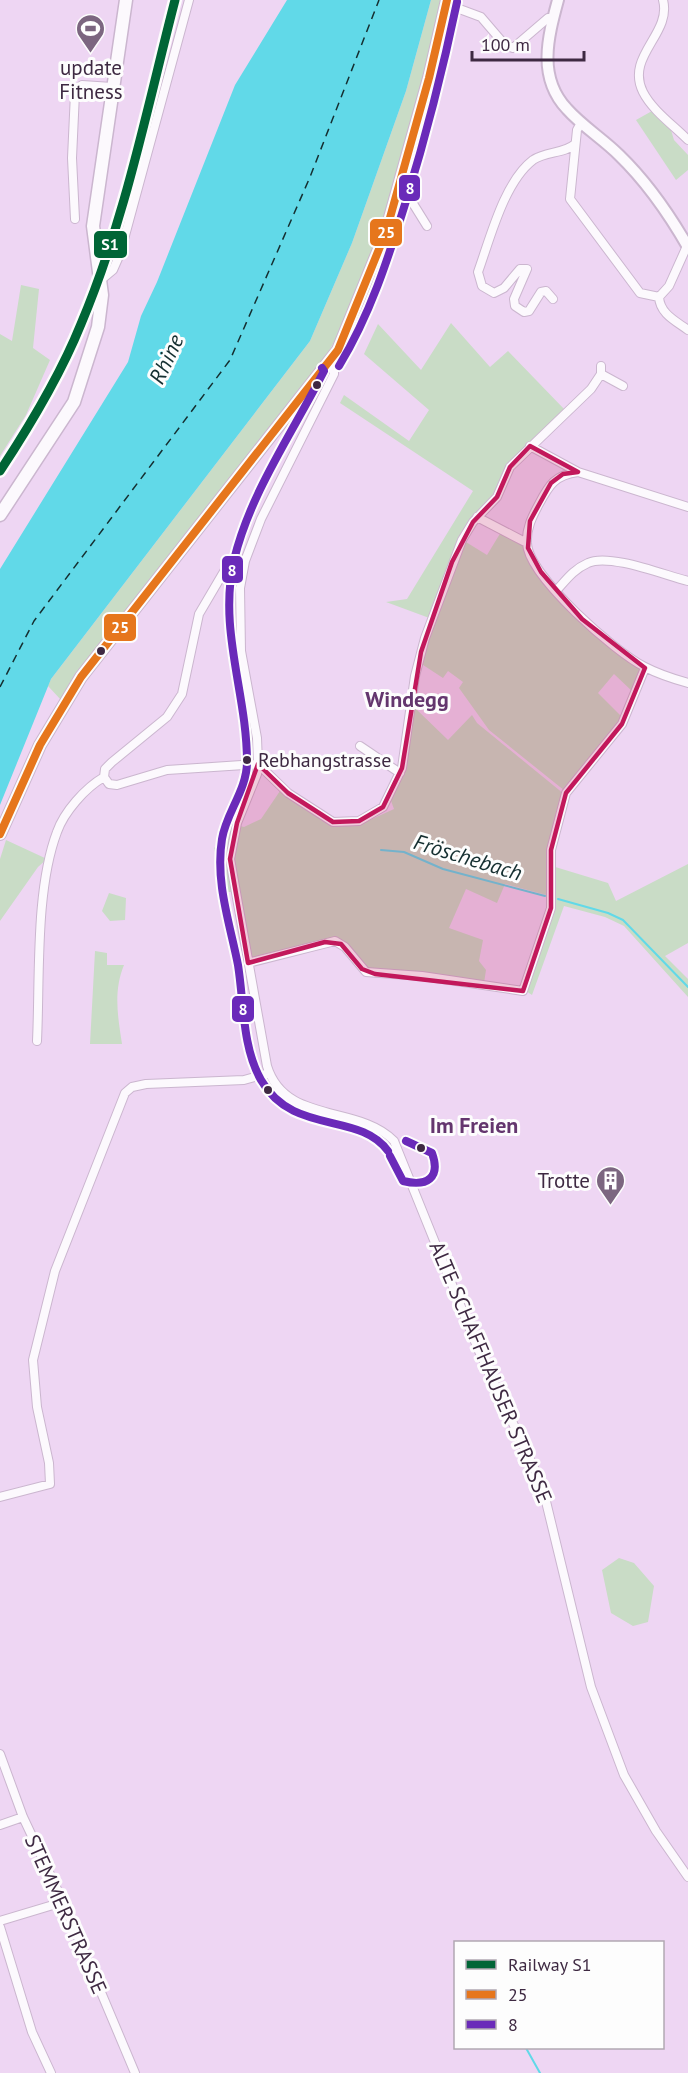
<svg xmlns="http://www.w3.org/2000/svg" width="688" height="2073" viewBox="0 0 688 2073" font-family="'PT Sans',sans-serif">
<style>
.green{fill:#c9dcc6}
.water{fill:#61d9e8}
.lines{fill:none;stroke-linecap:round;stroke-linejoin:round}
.stream{stroke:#61d9e8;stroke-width:2}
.ferry{stroke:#152f31;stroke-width:1.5;stroke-dasharray:8 6;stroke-linecap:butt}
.street-casing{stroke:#cbb6cf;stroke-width:10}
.secondary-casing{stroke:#cbb6cf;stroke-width:14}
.primary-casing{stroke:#cbb6cf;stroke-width:15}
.street{stroke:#fcf9fd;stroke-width:8}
.secondary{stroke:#fcf9fd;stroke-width:10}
.primary{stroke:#fcf9fd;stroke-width:12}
.bus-1-casing{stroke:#fdfdfd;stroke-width:12}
.bus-2-casing{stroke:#fdfdfd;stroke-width:12}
.bus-1{stroke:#e6761c;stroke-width:8}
.bus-2{stroke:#6a2ab9;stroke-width:8}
.rail-1-casing{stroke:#fdfdfd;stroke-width:14}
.rail-1{stroke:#006536;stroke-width:9}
.marked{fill:#c2185b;fill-opacity:0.2;stroke:#c2185b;stroke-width:4.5;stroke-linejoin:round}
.bus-dot{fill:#3e2942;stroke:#fdfdfd;stroke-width:2}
.labels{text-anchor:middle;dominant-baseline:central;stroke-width:6;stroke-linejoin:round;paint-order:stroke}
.bus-label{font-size:20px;fill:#3e2942;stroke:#fdfdfd;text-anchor:start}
.poi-label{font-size:21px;fill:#3e2942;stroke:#fdfdfd}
.street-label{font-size:21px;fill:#3e2942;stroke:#fdfdfd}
.water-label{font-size:22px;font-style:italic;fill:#152f31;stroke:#fdfdfd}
.neighbourhood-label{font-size:22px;font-weight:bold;fill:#64366e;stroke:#fdfdfd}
.line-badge{stroke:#fdfdfd;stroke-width:2}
.badge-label{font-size:16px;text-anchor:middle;font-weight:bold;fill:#fff}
</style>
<rect width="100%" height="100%" fill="#eed6f3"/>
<path class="green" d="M431,0h12l-37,164 -39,120 -42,74 -264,342 -13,-14 3,-7 259,-338 42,-98 54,-152z
M652,111l19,19 3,10 14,15v15l-12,10 -40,-60z
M21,285l18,4 -6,59 17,12 -24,55 -26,41v-122l12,7z
M451,323l39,44 18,-16 57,59 -54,51 -14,30 -36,48 26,16 14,-23 23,13 29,48 28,30 60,47 -8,22 -19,-18 -16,19 24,24 -57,74 -76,-61 -30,-42 4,-6 -15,-11 -5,7 -23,-15 12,-44 -46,-17 21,-3 66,-108 -133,-88 4,-8 65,46 20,-31 -65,-56 14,-30 43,46z
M414,707l34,33 24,-25 5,8 87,71c-11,39 -18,61 -14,102l-45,-12 -8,19 -31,-14 -17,39 34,12 -4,21 7,9 -2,13 -115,-13 -32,-31h-10l-64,20 -10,-1 -6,-5 -10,-61h-12l-11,-44 5,-5 3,-12 11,-7 11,3 17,-8 19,-28 57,35 24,-2 33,-15 -4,-11 14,-25z
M6,840l41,19 -9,8 -38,54v-62z
M688,864v79l-23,13 23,23v18l-64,-71 -19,-9 -41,-11 -32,89 -6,-4 30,-88 -4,-37 56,17 8,18z
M109,893l17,5 -1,22 -15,1 -8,-10z
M95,951l12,2v12h17c-11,27 -6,52 -2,79h-32z
M619,1558l15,5 20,23 -6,36 -15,4 -22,-13 -9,-43z"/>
<path class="water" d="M287,0h144l-25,91 -54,152 -42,98 -259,338 -51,126v-236l128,-207 13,-46 16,-34 78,-197z"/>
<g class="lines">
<path class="stream" d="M381,850l23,2 39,17 102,27
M558,899l50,14 15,7 65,67
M526,2048l14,25"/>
<path class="ferry" d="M0,687l34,-66 196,-261 80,-183 69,-177"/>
<defs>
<path id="street" d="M663,0c9,34 -38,56 -20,92 9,18 30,33 45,48
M446,4l35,13 24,28 8,3 35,-30h5
M581,123l-4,7 -7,69 70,94 19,4 10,-11 18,-40
M399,187l5,2 23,37
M75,219l-3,-61 3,-65 7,-8 30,2
M101,280l12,-10 7,-16 69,-254
M659,297c1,17 17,24 29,33
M553,299l-7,-8 -5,1 -12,19 -5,1 -9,-6 -1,-7 13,-30h-7l-16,19 -10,5 -12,-7 -4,-14c12,-33 26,-90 55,-112 13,-9 31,-6 42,-16
M330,361l4,5v8l-73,145 -16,42 -5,27 1,63 16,87 1,26 -1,10 -20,49 -7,36 37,207c18,59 91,38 127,75l84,208 64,136 49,202 33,88 32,56 32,46
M601,374l22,12
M530,446l48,26
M688,507l-110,-35c-23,3 -29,13 -39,32 -7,13 -13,25 -12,39 1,33 89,110 118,124 13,7 29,12 43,16
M477,517l50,26
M245,561l-16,2 -30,51 -17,80 -15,23 -55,45 -7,7 -1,8 5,7 8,1 50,-15 91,-6 30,29 45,29 26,-1 24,-14 19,-39 13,-92 10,-38 37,-98 11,-18 24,-25 13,-30 81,-78 10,-15v-8
M556,591c10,-11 18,-22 32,-28 21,-10 76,12 100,18
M360,746l40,27
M248,963l87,-22 10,6 21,25 56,4 101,15 28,-83v-58l15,-57 56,-69 23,-56
M37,1041c3,-62 -2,-151 20,-209 7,-20 28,-44 47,-55
M0,1497l50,-13 -1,-21 -12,-56 -4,-47 22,-89 70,-178 7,-6 14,-3 98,-4 25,-7
M0,1754l23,63 40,85 72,171
M0,1825l23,-8
M0,1921l63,-19
M0,1927l32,105 19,41"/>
<path id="secondary" d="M558,0c-10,37 -21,77 9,109 15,17 36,30 52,46 28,27 50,59 69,92
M0,834l40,-89 41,-68 257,-327 48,-118 43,-154 18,-78"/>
<path id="primary" d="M0,515l74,-113 24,-75 4,-32 -9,-69 33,-226"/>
</defs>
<use href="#street" class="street-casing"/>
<use href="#secondary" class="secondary-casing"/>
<use href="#primary" class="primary-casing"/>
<use href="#street" class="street"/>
<use href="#secondary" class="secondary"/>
<use href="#primary" class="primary"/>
<defs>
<path id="bus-1" d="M0,834l40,-89 41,-68 257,-327 48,-118 43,-154 18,-78"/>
<path id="bus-2" d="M339,366c31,-51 49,-107 67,-165 20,-65 37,-132 51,-199
M322,368l2,3c-31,61 -74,122 -90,189 -16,70 13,133 13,202 0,28 -21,51 -25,77 -7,43 8,85 16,126 6,37 4,82 23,115 32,56 98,31 127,71
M390,1156l13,25c24,6 38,-3 29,-28l-26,-12"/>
</defs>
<use href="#bus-1" class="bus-1-casing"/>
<use href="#bus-2" class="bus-2-casing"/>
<use href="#bus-1" class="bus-1"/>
<use href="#bus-2" class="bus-2"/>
<defs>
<path id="rail-1" d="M0,471c31,-47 60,-95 81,-147 44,-104 66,-216 94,-324"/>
</defs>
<use href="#rail-1" class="rail-1-casing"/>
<use href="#rail-1" class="rail-1"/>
</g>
<path class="marked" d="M530,446l48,26 -15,2 -12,9 -21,38 -2,27 13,24 41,47 63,49 -23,56 -56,69 -15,57v58l-28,83 -148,-17 -13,-5 -21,-25 -16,-2 -77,21 -18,-104 7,-36 21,-59 30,29 45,29 26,-1 24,-14 19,-39 19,-116 31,-90 21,-40 24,-25 13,-30z"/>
<defs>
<symbol id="stadium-pin" viewBox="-11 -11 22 30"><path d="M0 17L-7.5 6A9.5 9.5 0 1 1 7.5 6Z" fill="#7c6680" stroke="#fdfdfd"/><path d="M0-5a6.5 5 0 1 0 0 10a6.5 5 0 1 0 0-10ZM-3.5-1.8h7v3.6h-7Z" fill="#fff"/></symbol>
<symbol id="building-pin" viewBox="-11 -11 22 30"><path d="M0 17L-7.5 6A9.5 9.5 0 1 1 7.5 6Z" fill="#7c6680" stroke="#fdfdfd"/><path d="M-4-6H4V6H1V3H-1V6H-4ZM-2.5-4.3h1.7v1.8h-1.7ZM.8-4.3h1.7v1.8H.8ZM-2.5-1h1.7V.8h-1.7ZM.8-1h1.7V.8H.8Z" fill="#fff"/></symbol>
</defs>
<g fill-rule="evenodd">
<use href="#stadium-pin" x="74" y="12" width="33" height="45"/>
<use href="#building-pin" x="594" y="1164" width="33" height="45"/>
</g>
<g class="bus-dot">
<circle cx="317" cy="385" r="5"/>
<circle cx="101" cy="651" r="5"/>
<circle cx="247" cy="760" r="5"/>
<circle cx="268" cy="1090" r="5"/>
<circle cx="421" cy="1148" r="5"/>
</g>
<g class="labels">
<g class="bus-label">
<text x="258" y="760">Rebhangstrasse</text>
</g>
<g class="poi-label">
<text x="91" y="67">update<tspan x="91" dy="24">Fitness</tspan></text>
<text x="590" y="1180" text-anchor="end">Trotte</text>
</g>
<g class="street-label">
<text transform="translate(491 1372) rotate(67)">ALTE SCHAFFHAUSER STRASSE</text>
<text transform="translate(66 1914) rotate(66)">STEMMERSTRASSE</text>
</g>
<g class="water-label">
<text transform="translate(166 359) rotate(-65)">Rhine</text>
<text transform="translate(468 857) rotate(17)">Fröschebach</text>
</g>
<g class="neighbourhood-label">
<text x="407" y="699">Windegg</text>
<text x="474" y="1125">Im Freien</text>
</g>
</g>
<g class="line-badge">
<rect x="398" y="174" width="23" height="28" rx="6" fill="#6a2ab9"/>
<rect x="369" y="218" width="34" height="29" rx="6" fill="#e6761c"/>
<rect x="93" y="230" width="35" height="29" rx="6" fill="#006536"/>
<rect x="221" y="555" width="23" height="29" rx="6" fill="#6a2ab9"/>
<rect x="103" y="613" width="34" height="29" rx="6" fill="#e6761c"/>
<rect x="231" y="995" width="24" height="28" rx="6" fill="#6a2ab9"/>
</g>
<g class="badge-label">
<text x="410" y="194">8</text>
<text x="386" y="238">25</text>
<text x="110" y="250">S1</text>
<text x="232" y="576">8</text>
<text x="120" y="633">25</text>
<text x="243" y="1015">8</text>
</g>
<rect x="454" y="1941" width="210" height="108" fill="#fdfdfd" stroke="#b1a8b2" stroke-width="1.5"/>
<rect x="466" y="1960" width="30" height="9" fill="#006536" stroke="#b1a8b2" stroke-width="1.5"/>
<text x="508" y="1971" font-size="18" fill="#3e2942">Railway S1</text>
<rect x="466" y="1990" width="30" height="9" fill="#e6761c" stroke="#b1a8b2" stroke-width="1.5"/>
<text x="508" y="2001" font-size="18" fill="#3e2942">25</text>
<rect x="466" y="2020" width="30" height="9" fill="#6a2ab9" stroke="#b1a8b2" stroke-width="1.5"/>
<text x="508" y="2031" font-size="18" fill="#3e2942">8</text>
<path d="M472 51v9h112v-9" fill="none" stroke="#3e2942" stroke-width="3"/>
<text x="481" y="51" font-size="18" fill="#3e2942" stroke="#fdfdfd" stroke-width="4.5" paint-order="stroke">100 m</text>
</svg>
